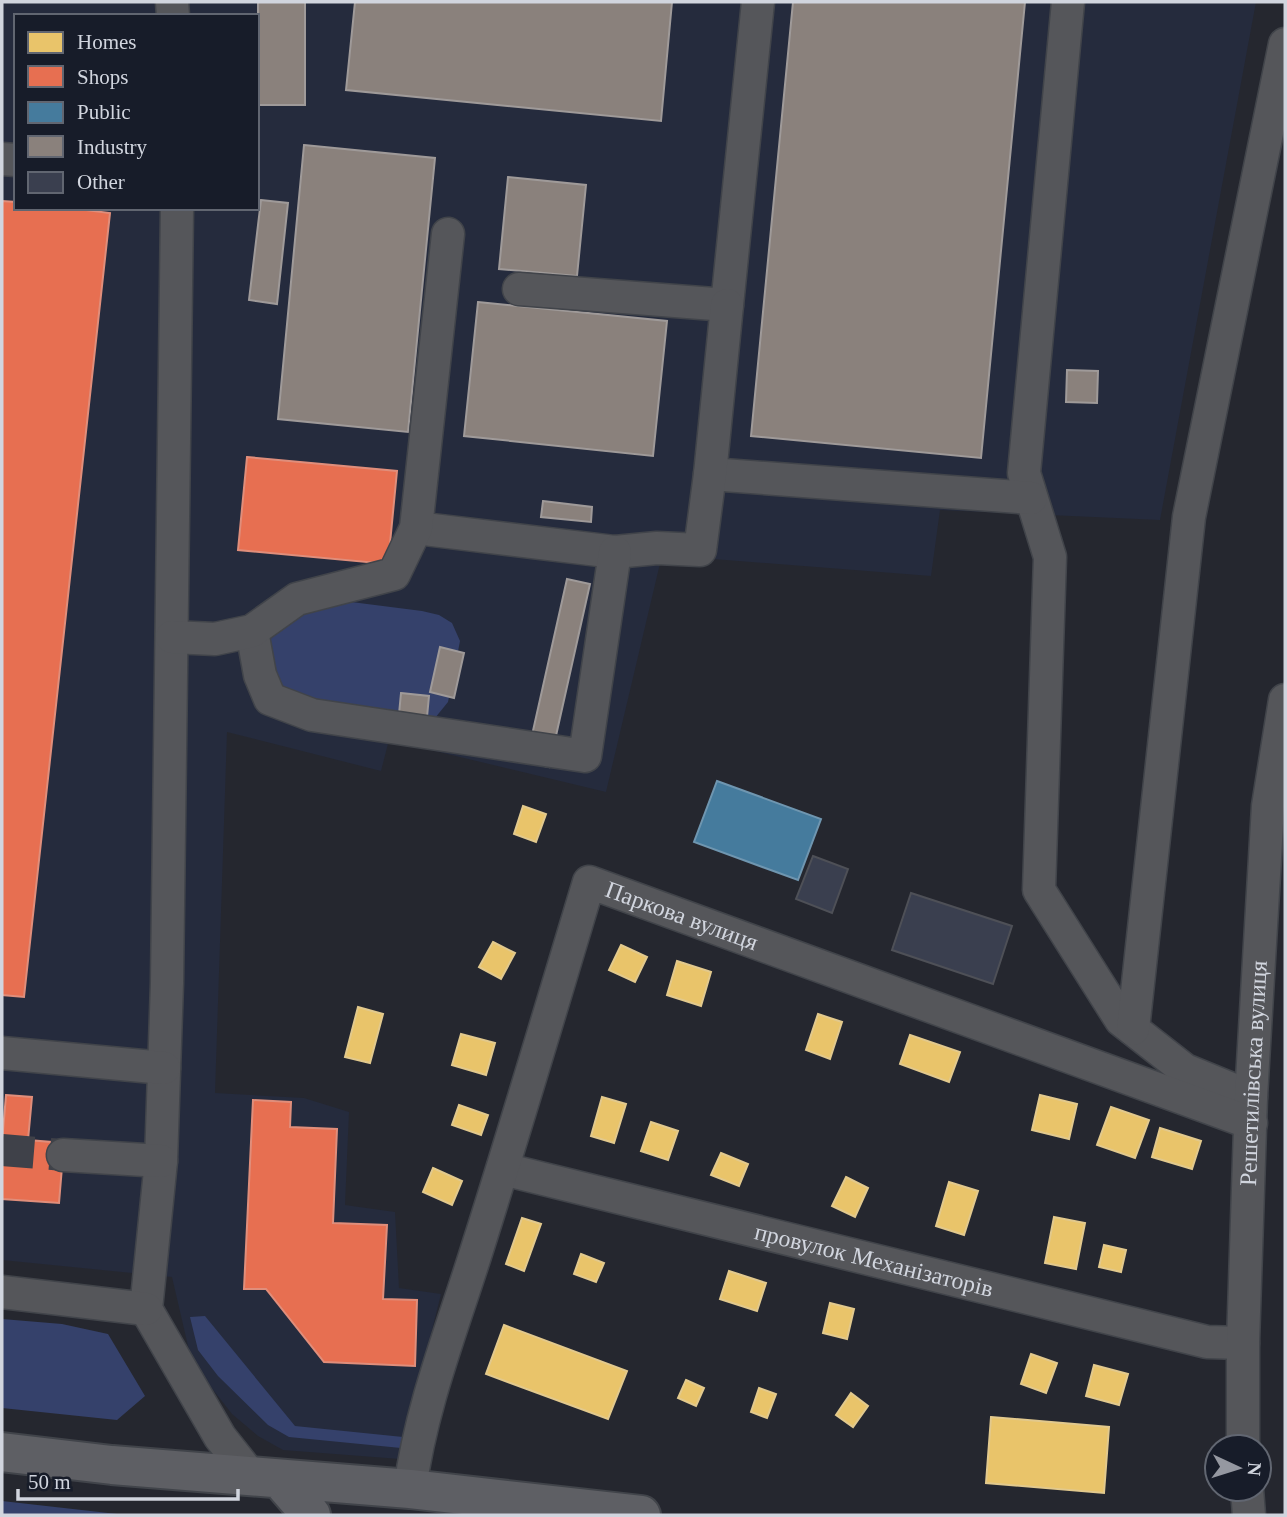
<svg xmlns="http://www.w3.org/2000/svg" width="1287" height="1517" viewBox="0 0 1287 1517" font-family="'Times New Roman',serif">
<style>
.built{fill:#252b3d;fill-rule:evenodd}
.green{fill:#35416b}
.homes{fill:#e9c46a;stroke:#e2c98d;stroke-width:2}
.shops{fill:#e76f51;stroke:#e08e7b;stroke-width:2}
.public{fill:#457b9d;stroke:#6f96b0;stroke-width:2}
.industry{fill:#8a817c;stroke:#9f9a99;stroke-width:2}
.building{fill:#3a3f4f;stroke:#4e5057;stroke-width:2}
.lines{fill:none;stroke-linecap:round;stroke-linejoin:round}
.minor-tunnel{stroke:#3f4149;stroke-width:32;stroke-dasharray:32 16;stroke-linecap:butt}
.minor-casing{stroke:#41444a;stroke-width:35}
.major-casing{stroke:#41444a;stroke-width:42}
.minor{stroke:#55565a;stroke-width:32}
.major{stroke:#5e5f64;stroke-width:38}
.labels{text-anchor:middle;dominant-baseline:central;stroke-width:7;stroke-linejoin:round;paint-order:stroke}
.street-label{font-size:24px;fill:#d1d5de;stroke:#171c29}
</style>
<rect width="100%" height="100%" fill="#25272f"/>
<path class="built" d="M2,2h1254l-96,518 -220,-10 -9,66 -269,-21 -56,237 -217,-52 -8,31 -154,-39 -12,361 89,5 45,14 -4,93 50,7 4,76 42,6 -41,165 -117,-9 -25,-14 -26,-22 -40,-51 -20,-86 -170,-17zM16,16h241v192h-241z"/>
<path class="green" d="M320,598l102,13 17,4 13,8 8,18 -12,61 -13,16 -140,-18 -19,-11 -7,-46 5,-15z
M205,1316l90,110 108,11 -2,11 -112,-11 -21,-12 -50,-49 -20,-26 -8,-33z
M2,1319l60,5 46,10 37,62 -28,24 -115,-12z
M2,1501l124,14h-124z"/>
<path class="homes" d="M523,806l23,8 -10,28 -22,-8z
M493,942l22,11 -14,26 -22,-12z
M621,945l26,12 -12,25 -26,-12z
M677,961l34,11 -10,34 -34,-11z
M358,1007l25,7 -13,49 -25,-6z
M818,1014l24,8 -12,37 -24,-9z
M461,1034l34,9 -9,32 -34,-10z
M910,1035l50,17 -11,30 -49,-18z
M1040,1095l37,9 -8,35 -37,-9z
M602,1097l24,7 -12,39 -23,-7z
M459,1105l29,10 -7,20 -29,-10z
M1111,1107l38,13 -14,38 -38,-13z
M651,1122l27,9 -10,29 -27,-9z
M1160,1128l41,13 -9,28 -40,-12z
M721,1153l27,11 -9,22 -28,-11z
M433,1168l29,13 -10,24 -29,-13z
M846,1177l22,11 -13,29 -23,-11z
M949,1182l29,9 -14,44 -28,-9z
M1054,1217l31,6 -9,46 -31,-6z
M522,1218l19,6 -17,47 -18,-7z
M1104,1245l22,5 -5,22 -22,-5z
M581,1254l23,9 -8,19 -22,-8z
M729,1271l37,12 -9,28 -37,-12z
M830,1303l24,6 -7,30 -24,-6z
M504,1325l123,46 -19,48 -122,-45z
M1031,1354l26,9 -11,30 -25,-9z
M1094,1365l34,9 -9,31 -33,-9z
M686,1380l18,8 -8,18 -18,-8z
M759,1388l17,6 -9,24 -16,-6z
M851,1393l17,13 -15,21 -17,-12z
M991,1417l118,10 -5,66 -118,-10z"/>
<path class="shops" d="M2,201l14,1v6h54l40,5 -86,784 -22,-2z
M247,457l150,14 -9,93 -150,-14z
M6,1095l26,2 -4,43 36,3 -5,60 -57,-4v-56z
M253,1100l38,2 -1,25 47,2 -4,94 54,2 -4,74 34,1 -2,66 -91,-4 -58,-73h-22z"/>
<path class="public" d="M717,781l104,38 -23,61 -104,-38z"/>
<path class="industry" d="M258,2h47v103h-47z
M355,2h317l-11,119 -315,-31z
M793,2h232l-44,456 -230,-22z
M304,145l131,13 -27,274 -130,-13z
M508,177l78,8 -9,91 -78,-7z
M261,200l27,3 -11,101 -28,-4z
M478,302l189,19 -14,135 -189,-20z
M1067,370l31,1 -1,32 -31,-1z
M543,501l49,6 -1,15 -50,-5z
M567,579l23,5 -41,183 -23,-5z
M440,647l24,6 -10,45 -24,-6z
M401,693l28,3 -2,21 -28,-3z"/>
<path class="building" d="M813,856l35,13 -16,44 -36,-14z
M911,893l101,33 -19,58 -101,-34z"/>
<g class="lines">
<path class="minor-tunnel" d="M2,1150l61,5"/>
<defs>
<g id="minor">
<path d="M172,2l1,14"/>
<path d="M1068,2l-44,471 26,84 -11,333 82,130 64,50 66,27"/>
<path d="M2,159l14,1"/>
<path d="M177,208l-10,775 -6,178 -15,148 74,128 30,38"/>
<path d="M519,289l208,16 31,-303"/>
<path d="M710,474l321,24"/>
<path d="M416,528l199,24 42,-4 43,2 10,-76 17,-169"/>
<path d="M252,631l8,44 10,24 42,16 273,41 30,-204"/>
<path d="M172,637l43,2 37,-8 45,-32 97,-25 22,-46 32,-294"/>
<path d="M1133,1029l56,-512 96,-473"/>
<path d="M2,1053l162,15"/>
<path d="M63,1155l98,6"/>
<path id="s1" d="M503,1169l704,173 36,1"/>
<path d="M2,1292l144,17"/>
<path id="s2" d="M1243,1447v-104l8,-246 17,-291 17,-106"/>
<path id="s3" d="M410,1489c11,-84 44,-165 69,-246 38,-120 74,-241 110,-361l662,241"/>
<path d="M1247,1489l2,26"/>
</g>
<path id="major" d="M2,1452l110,13 298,24 231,26
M280,1479l31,36"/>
</defs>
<use href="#minor" class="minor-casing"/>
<use href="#major" class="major-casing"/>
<use href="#minor" class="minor"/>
<use href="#major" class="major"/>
</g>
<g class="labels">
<g class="street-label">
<text stroke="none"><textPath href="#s3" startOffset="732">Паркова вулиця</textPath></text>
<text stroke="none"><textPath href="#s2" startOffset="374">Решетилівська вулиця</textPath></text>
<text stroke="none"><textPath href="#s1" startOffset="382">провулок Механізаторів</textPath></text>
</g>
</g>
<rect width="1287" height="1517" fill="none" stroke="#d1d5de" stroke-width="7"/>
<rect x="14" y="14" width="245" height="196" fill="#171c29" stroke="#616671" stroke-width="2"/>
<rect x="28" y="32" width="35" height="21" fill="#e9c46a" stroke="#616671" stroke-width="2"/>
<text x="77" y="49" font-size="21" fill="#d1d5de">Homes</text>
<rect x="28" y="66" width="35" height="21" fill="#e76f51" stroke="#616671" stroke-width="2"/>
<text x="77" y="84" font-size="21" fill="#d1d5de">Shops</text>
<rect x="28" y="102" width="35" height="21" fill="#457b9d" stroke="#616671" stroke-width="2"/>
<text x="77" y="119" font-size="21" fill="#d1d5de">Public</text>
<rect x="28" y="136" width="35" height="21" fill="#8a817c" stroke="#616671" stroke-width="2"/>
<text x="77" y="154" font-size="21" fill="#d1d5de">Industry</text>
<rect x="28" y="172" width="35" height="21" fill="#3a3f4f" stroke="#616671" stroke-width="2"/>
<text x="77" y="189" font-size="21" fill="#d1d5de">Other</text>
<g transform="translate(1238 1468) rotate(94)"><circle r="33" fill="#171c29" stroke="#616671" stroke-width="2"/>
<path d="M0-5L12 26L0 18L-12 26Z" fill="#9598a1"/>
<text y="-10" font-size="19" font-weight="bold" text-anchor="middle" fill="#d1d5de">N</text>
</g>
<path d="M18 1489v10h220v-10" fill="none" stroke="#d1d5de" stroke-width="3.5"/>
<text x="28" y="1489" font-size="21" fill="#d1d5de" stroke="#171c29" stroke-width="5" paint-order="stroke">50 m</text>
</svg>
